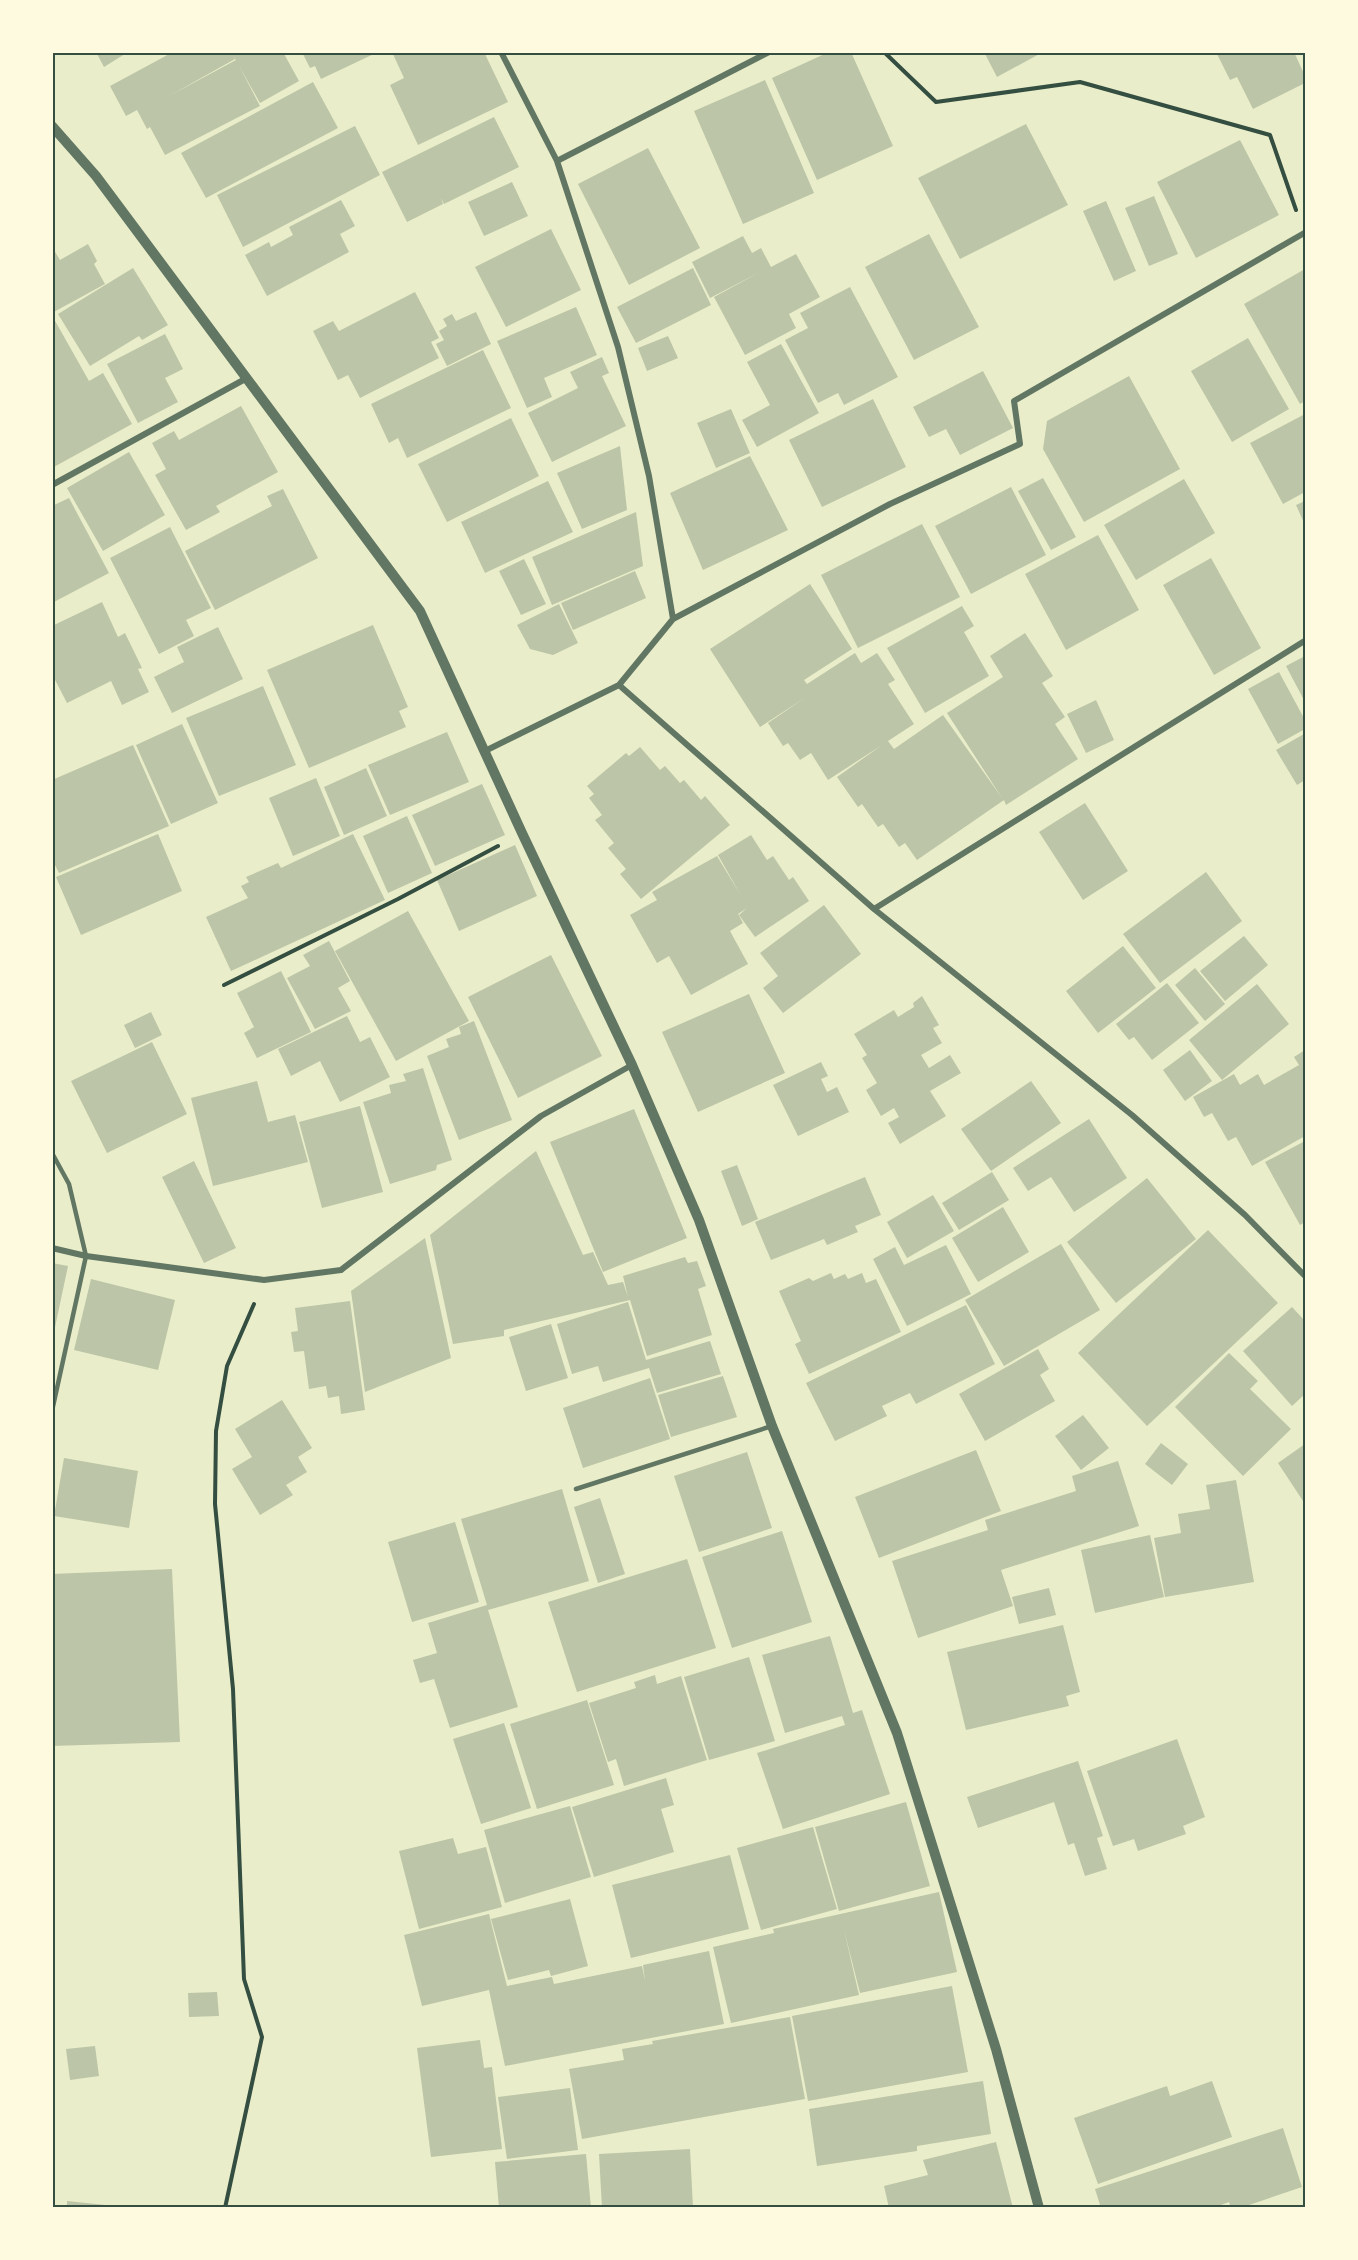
<svg xmlns="http://www.w3.org/2000/svg" width="1358" height="2260" viewBox="0 0 1358 2260" font-family="Ubuntu,sans-serif">
<style>
.building{fill:#bcc5a7}
.lines{fill:none;stroke-linecap:round;stroke-linejoin:round}
.path{stroke:#344e41;stroke-width:4}
.service{stroke:#617663;stroke-width:4.5}
.minor{stroke:#617663;stroke-width:6}
.tertiary{stroke:#617663;stroke-width:10}
.neatline{fill:none;stroke:#344e41;stroke-width:2}
</style>
<rect width="100%" height="100%" fill="#e9edc9"/>
<path class="building" d="M96,52h32l-24,15z
M173,52h110l16,29 -39,22 -27,-48 2,4 -66,37 67,-36 24,46 -95,49 -15,-28 -3,2 -10,-19 -11,6 -16,-30z
M302,52h76l-57,27 -6,-13 -5,2z
M392,52h92l24,50 -90,43 -28,-60 14,-7z
M829,52h22l42,94 -76,34 -45,-102z
M984,52h59l-46,25z
M1216,52h78l11,24v7l-52,26 -16,-32 -7,3z
M765,80l49,113 -71,31 -49,-113z
M313,82l25,46 -132,70 -25,-45z
M494,117l25,50 -75,37 -3,-6 2,6 -36,18 -25,-50z
M1026,124l42,81 -108,54 -42,-81z
M355,126l25,49 -137,72 -26,-52z
M1240,140l39,75 -83,43 -39,-76z
M648,148l52,100 -71,37 -51,-101z
M512,182l16,34 -44,20 -16,-34z
M1154,196l24,58 -29,12 -24,-58z
M341,200l14,26 -15,8 9,18 -82,44 -22,-41 24,-13 2,5 22,-12 -4,-8z
M1106,201l30,70 -22,10 -31,-70z
M551,229l30,61 -75,37 -31,-60z
M929,234l50,93 -65,33 -49,-93z
M743,236l9,17 9,-5 10,19 25,-13 24,43 -31,17 7,14 -51,27 -31,-58 46,-25 -50,26 -18,-36z
M88,244l9,17 -3,3 11,20 -53,29v-66l8,13z
M133,268l35,57 -26,15 -3,-4 -49,30 -32,-52z
M693,268l18,37 -75,38 -19,-36z
M1305,269v132l-5,3 -56,-100z
M850,287l48,90 -54,28 -6,-12 -20,10 -33,-63 23,-12 -8,-15z
M415,292l24,46 -8,4 8,16 -79,40 -12,-23 -10,5 -25,-49 20,-10 6,10z
M576,307l21,48 -53,23 8,19 -25,11 -30,-67z
M476,312l15,32 -44,22 -11,-22 8,-4 -5,-9 8,-5 -4,-7 9,-5 4,7z
M54,319l35,62 14,-8 29,51 -80,44v-148z
M165,334l18,35 -18,9 13,24 -40,21 -31,-59z
M668,336l10,22 -31,13 -9,-23z
M1248,338l41,71 -57,33 -41,-71z
M781,344l38,69 -62,34 -15,-27 28,-15 -23,-43z
M483,350l28,58 -104,50 -9,-20 -9,5 -18,-39z
M602,357l7,16 -7,3 24,50 -74,36 -24,-49 50,-25 -8,-16z
M983,371l30,57 -53,27 -14,-26 -17,8 -16,-30z
M1129,376l51,93 -96,53 -41,-73 4,-28z
M873,399l33,68 -84,40 -33,-67z
M241,406l37,66 -62,34 4,6 -34,18 -31,-55 11,-6 -14,-26 22,-12 5,9z
M731,409l19,44 -34,15 -19,-45z
M1305,414v78l-22,12 -33,-61z
M511,418l28,58 -92,46 -29,-58z
M620,446l7,64 -45,19 -25,-56z
M129,452l36,63 -62,36 -36,-63z
M750,456l38,74 -85,40 -33,-77z
M1043,478l33,59 -25,13 -33,-59z
M1184,479l31,54 -79,47 -32,-55z
M548,481l25,51 -88,41 -24,-51z
M1011,487l35,68 -75,39 -36,-68z
M283,489l35,69 -103,52 -30,-59 87,-45 -5,-10z
M69,498l40,75 -57,30v-97z
M1305,501v24l-9,-20z
M636,512l7,54 -91,39 -20,-48z
M922,524l38,73 -102,51 -37,-73z
M170,527l41,81 -25,12 8,16 -35,18 -49,-96z
M1098,535l41,75 -73,40 -41,-76z
M1211,558l50,90 -47,27 -51,-90z
M524,559l22,45 -25,11 -22,-44z
M635,571l11,27 -73,32 -12,-27z
M810,584l42,65 -48,31 3,4 48,-31 6,10 16,-10 18,27 -7,4 26,40 -26,17 6,8 49,-34 59,83 -55,-85 56,-36 -13,-21 35,-23 28,43 -11,7 23,34 -10,7 23,35 -72,46 -2,-5 -87,60 -12,-17 -6,4 -16,-23 -5,3 -16,-23 -4,3 -21,-30 45,-32 -54,35 -17,-27 -11,7 -12,-17 -5,3 -15,-23 38,-26 -46,30 -50,-78z
M102,602l16,35 7,-4 17,35 -4,1 11,23 -27,13 -11,-24 -44,22 -15,-29v-48z
M559,604l19,39 -25,12 -23,-6 -13,-24z
M962,606l12,20 -10,6 25,44 -64,37 -38,-65z
M373,625l35,82 -9,4 7,16 -97,41 -42,-98z
M218,627l25,52 -71,34 -18,-36 30,-15 -7,-15z
M1305,656v46l-19,-36z
M1279,672l26,48v9l-27,15 -30,-55z
M263,686l33,79 -77,31 -33,-78z
M1096,700l18,40 -28,13 -19,-39z
M182,724l36,79 -47,21 -35,-79z
M447,732l22,50 -79,33 -22,-50z
M1304,734l1,3v43l-8,5 -21,-35z
M133,745l36,81 -110,47 -7,-14v-79z
M640,747l20,23 5,-4 15,17 4,-3 17,20 4,-4 25,29 -89,74 -21,-25 6,-5 -18,-21 6,-5 -19,-23 7,-5 -13,-17 5,-4 -7,-8 39,-33 3,3z
M366,768l21,48 -43,19 -20,-48z
M316,778l24,58 -47,20 -24,-58z
M482,784l23,51 -70,31 -23,-51z
M1085,803l43,68 -45,29 -44,-68z
M407,816l25,57 -44,20 -25,-57z
M158,834l24,57 -101,44 -25,-58z
M353,834l32,66 -154,71 -25,-54 42,-19 -7,-12 8,-4 -3,-5 32,-14 3,5z
M751,835l16,25 6,-4 16,24 4,-3 16,24 -54,36 -16,-22 8,-7 -9,6 -2,-4 7,13 -13,8 18,33 -57,31 -22,-39 -12,7 -27,-48 27,-15 -5,-8 65,-36 23,38 -22,-39z
M515,845l22,51 -78,35 -22,-51z
M1206,872l36,49 -82,62 -37,-49z
M824,905l37,49 -78,59 -20,-25 15,-12 -18,-23z
M408,911l61,110 -73,40 -61,-110z
M1244,936l24,29 -43,36 -25,-30z
M329,941l21,40 -12,7 13,23 -36,18 -28,-51 23,-12 -7,-11z
M1123,946l33,42 -58,45 -32,-42z
M551,955l51,101 -84,42 -50,-101z
M1195,968l30,36 -20,17 -30,-36z
M281,971l30,61 -54,26 -13,-25 10,-6 -17,-34z
M1167,983l32,40 -47,37 -18,-23 -5,3 -13,-16z
M1257,984l32,40 -67,56 -33,-40z
M749,994l36,79 -87,39 -36,-80z
M922,996l17,29 -6,3 9,15 -21,12 8,13 21,-13 11,18 -31,18 16,25 -46,28 -12,-21 11,-6 -5,-9 -13,8 -15,-26 11,-7 -15,-25 5,-3 -13,-21 40,-24 4,7 16,-10 -1,-4z
M151,1012l11,23 -27,13 -11,-23z
M347,1016l13,26 10,-5 20,40 -50,25 -20,-41 -29,15 -13,-27z
M474,1021l38,99 -53,20 -32,-84 22,-9 -3,-8 15,-5 -2,-7z
M152,1042l35,72 -80,39 -36,-72z
M1190,1050l22,31 -27,20 -22,-31z
M1305,1050v86l-53,30 -16,-29 -8,4 -16,-28 -8,4 -11,-20 41,-23 6,11 18,-11 6,11 35,-20 -5,-8z
M821,1062l7,14 -7,3 6,13 10,-5 12,25 -51,24 -25,-51z
M423,1068l29,92 -15,5 -1,5 -46,14 -27,-82 28,-9 -2,-8 17,-4 -3,-7z
M257,1081l11,41 27,-7 13,47 -95,24 -22,-88z
M1031,1081l30,42 -70,48 -30,-42z
M360,1106l23,86 -61,16 -23,-86z
M634,1109l53,129 -84,34 -53,-130z
M1089,1119l38,59 -53,34 -23,-35 -23,14 -15,-23z
M1305,1141v81l-5,3 -35,-63z
M536,1151l47,104 10,-3 15,33 15,-3 5,15 -5,-21 62,-19 3,6 9,-2 9,25 -8,3 14,46 -65,21 -17,-56 -126,30v6l-51,8 -23,-109z
M194,1161l42,87 -32,15 -42,-86z
M737,1165l21,54 -16,7 -21,-55z
M992,1172l17,28 -50,30 -17,-27z
M865,1177l16,38 -26,11 3,6 -31,13 -3,-6 -53,21 -16,-38z
M1147,1178l49,61 -80,64 -49,-61z
M933,1195l21,36 -47,27 -20,-36z
M1003,1207l26,45 -51,30 -26,-44z
M1208,1230l70,73 -131,123 -69,-73z
M425,1238l26,120 -86,34 -14,-101z
M1061,1244l39,66 -96,56 -39,-66z
M946,1245l25,49 -64,32 -34,-67 22,-12 9,18z
M52,1263l16,3 -14,66h-2z
M831,1273l3,6 11,-5 3,5 14,-6 4,10 10,-4 25,53 -92,42 -14,-30 6,-3 -22,-50 30,-13 4,3z
M91,1279l84,21 -17,70 -84,-20z
M350,1301l15,109 -24,4 -2,-18 -11,2 -2,-12 -17,3 -5,-38 -10,1 -3,-20 7,-1 -3,-23z
M628,1302l18,58 64,-19 11,33 -64,19 -8,-25 -46,14 -5,-16 -26,8 -15,-50z
M966,1305l29,59 -79,40 -6,-11 -28,13 5,10 -52,25 -29,-58z
M1292,1307l13,14v73l-13,12 -49,-55z
M551,1324l17,54 -42,13 -17,-54z
M1038,1349l11,20 -9,6 15,26 -70,40 -26,-47z
M1229,1353l29,28 -8,8 41,40 -48,47 -68,-69z
M723,1376l14,41 -66,20 -13,-42z
M650,1378l20,61 -87,29 -20,-60z
M282,1400l30,48 -14,9 9,15 -21,13 7,10 -33,20 -28,-46 20,-12 -17,-28z
M1083,1415l26,33 -28,22 -26,-34z
M1161,1443l27,21 -16,21 -27,-21z
M1305,1444v60l-27,-41z
M976,1450l25,61 -122,47 -24,-61z
M747,1452l25,76 -73,24 -25,-76z
M64,1458l74,13 -9,57 -75,-12z
M1118,1461l21,65 -138,44 12,36 -95,32 -26,-77 96,-31 -3,-10 91,-29 -4,-15z
M1236,1480l18,102 -89,15 -11,-59 27,-5 -3,-19 32,-5 -4,-24z
M562,1489l27,92 -101,29 30,97 -68,21 -16,-49 -14,4 -7,-23 24,-7 -9,-30 59,-18 -26,-86z
M600,1498l25,76 -27,9 -24,-76z
M455,1522l24,80 -67,20 -24,-80z
M782,1531l30,91 -80,26 -30,-91z
M1150,1535l14,62 -69,16 -14,-63z
M687,1559l29,89 -139,44 -29,-90z
M172,1569l8,173 -128,4v-172z
M1049,1588l7,27 -37,9 -7,-27z
M1063,1625l17,67 -14,4 3,10 -103,24 -19,-78z
M830,1636l23,77 9,-3 28,84 -107,35 -26,-76 88,-28 -3,-9 -57,17 -23,-78z
M749,1657l26,84 -66,19 -25,-83z
M655,1675l2,9 24,-8 26,84 -83,26 -8,-27 -8,3 -19,-59 47,-15 -2,-6z
M587,1700l27,85 -77,24 -27,-85z
M504,1723l27,85 -50,16 -28,-85z
M1177,1739l28,78 -22,9 3,8 -48,17 -4,-12 -21,7 -26,-75z
M1078,1761l25,75 -6,2 10,31 -22,7 -11,-33 -6,2 -14,-43 -76,26 -11,-31z
M666,1778l8,27 -13,4 13,43 -80,25 -22,-70z
M906,1802l24,84 -91,25 -24,-84z
M570,1806l21,71 -86,26 -21,-73z
M813,1827l24,82 -76,21 -24,-82z
M453,1838l5,16 28,-7 16,60 -83,22 -20,-78z
M730,1855l19,74 -118,29 -19,-73z
M939,1892l18,80 -97,21 -16,-63 15,65 -128,28 -18,-76 61,-14 -1,-4z
M570,1899l18,67 -37,10 -2,-6 -41,10 -17,-61z
M489,1914l18,72 45,-9 2,7 88,-18 3,15 -2,-16 66,-14 15,73 -219,42 -16,-76 -67,16 -18,-71z
M952,1986l16,86 -160,29 -16,-85z
M217,1992l2,24 -30,1 -1,-24z
M790,2017l15,82 -223,40 -13,-70 55,-9 -2,-11 31,-5 -1,-3z
M480,2040l4,28 8,-1 10,82 -71,8 -14,-109z
M95,2046l4,30 -29,4 -4,-31z
M983,2081l8,53 -74,12v5l-100,15 -8,-57z
M1212,2081l20,56 -134,47 -24,-66 93,-32 3,10z
M570,2088l8,62 -71,9 -9,-62z
M1283,2128l19,59 -62,21h-9l-2,-6 -16,6h-112l-6,-19z
M996,2142l17,66h-124l-5,-22 44,-11 -5,-15z
M690,2149l3,59h-91l-3,-54z
M586,2154l5,54h-92l-4,-46z
M67,2201l48,5v2h-48z"/>
<g class="lines">
<path class="path" d="M884,52l52,50 144,-20 190,53 26,75
M224,985l174,-86 100,-53
M225,2208l37,-171 -18,-58 -11,-290 -18,-185 1,-73 11,-65 27,-62"/>
<path class="service" d="M52,1153l17,31 17,72 -34,155
M576,1489l196,-63"/>
<path class="minor" d="M501,52l56,109 61,186 31,129 24,143 -54,66
M557,161l212,-109
M52,485l195,-107
M673,619l217,-115 130,-60 -6,-43 292,-169
M485,751l134,-66 255,224 258,206 113,100 61,62
M874,909l432,-269
M52,1248l34,8 178,24 77,-10 200,-154 91,-51"/>
<path class="tertiary" d="M52,126l44,50 324,435 102,222 110,232 67,155 73,206 125,307 99,316 43,159"/>
</g>
<rect width="1358" height="2260" fill="none" stroke="#fefae0" stroke-width="108"/>
<rect x="54" y="54" width="1250" height="2152" class="neatline"/>
</svg>
